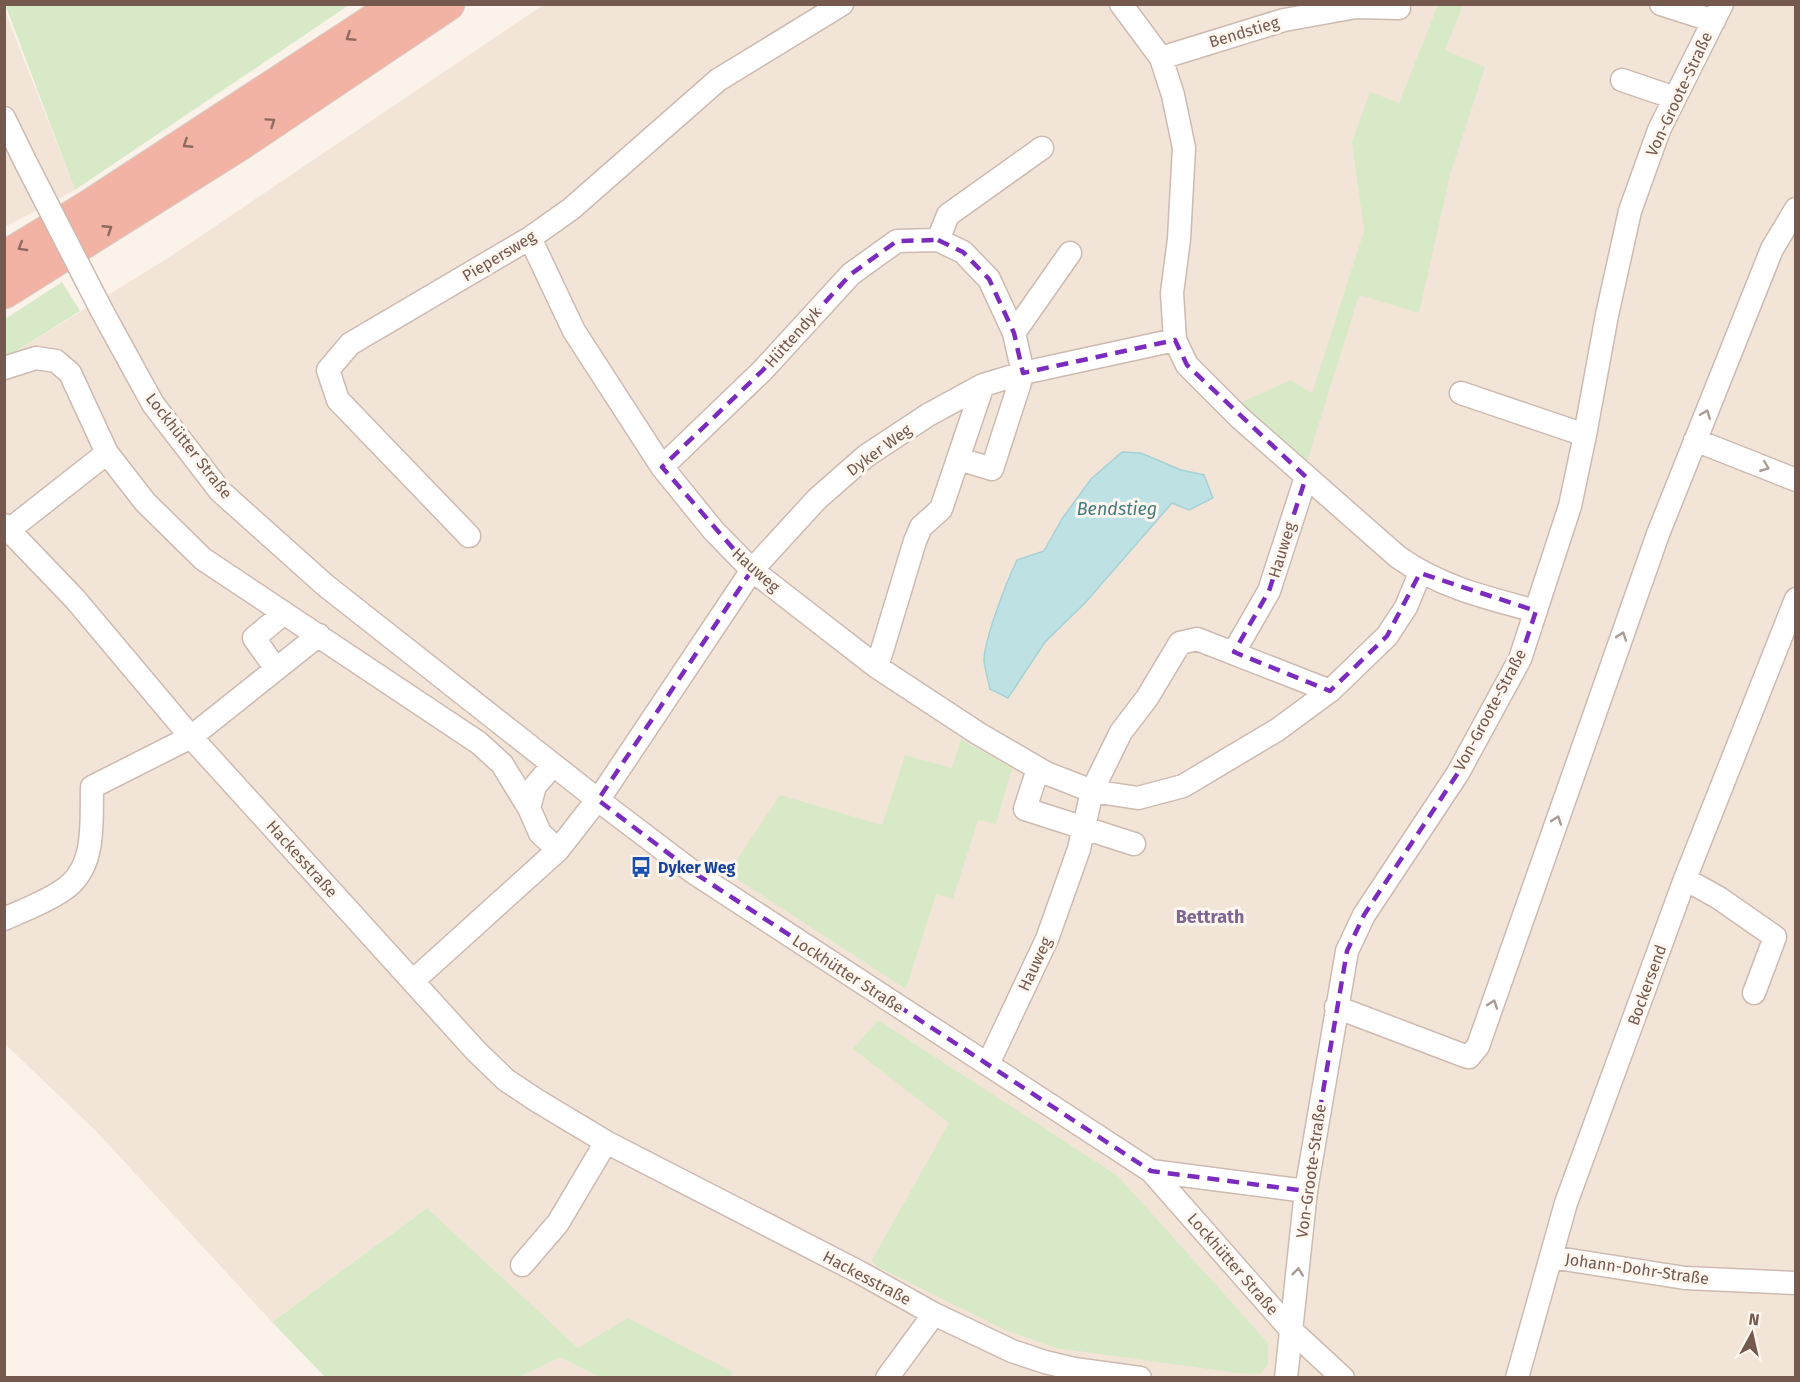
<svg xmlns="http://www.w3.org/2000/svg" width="1800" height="1382" viewBox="0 0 1800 1382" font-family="'Fira Sans',sans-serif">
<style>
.residential{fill:#f3e4d8}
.green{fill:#d8e9c8}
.water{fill:#bee2e4;stroke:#a5d2d6;stroke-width:1.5}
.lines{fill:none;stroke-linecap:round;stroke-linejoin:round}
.minor-casing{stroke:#cdbab0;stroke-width:25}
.highway-casing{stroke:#d8d1cd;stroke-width:35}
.minor{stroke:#fff;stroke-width:22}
.highway{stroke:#f2b2a4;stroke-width:33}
.minor-bridge-casing{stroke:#cdbab0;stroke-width:25;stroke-linecap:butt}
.minor-bridge{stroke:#fff;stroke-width:22}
.oneway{stroke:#8e6b5f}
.oneway2{stroke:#ac9b95}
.marked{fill:none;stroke:#7b2cbf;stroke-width:4.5;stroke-dasharray:12 8;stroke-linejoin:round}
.labels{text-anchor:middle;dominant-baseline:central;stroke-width:6;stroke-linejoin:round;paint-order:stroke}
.street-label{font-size:16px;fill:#75594e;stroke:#fef7f0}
.transit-label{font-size:16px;font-weight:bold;fill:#164399;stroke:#fef7f0;text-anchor:start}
.water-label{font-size:18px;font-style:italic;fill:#457b7f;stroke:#fef7f0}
.neighbourhood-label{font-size:18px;font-weight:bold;fill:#7f6690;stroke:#fef7f0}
</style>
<rect width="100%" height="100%" fill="#fbf3e9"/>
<path class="residential" d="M543,5h1252v1372h-1276l58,-29 -150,-140 -155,114 -176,-191 -91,-87v-686l163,-100z
M4,8l71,182 -70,37h-1z"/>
<path class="green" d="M5,4h344v1l-274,185z
M1438,5h25l-18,45 40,17 -35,108 -31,138 -60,-18 -52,167 -67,-59 51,-23 21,13 52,-162 -12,-89 18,-50 29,11z
M62,282l18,29 -75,47v-39z
M961,739l51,29 -16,56 -18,-4 -25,79 -17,-5 -30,95 -178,-116 52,-78 102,30 23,-70 47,13z
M878,1020l240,156 150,167v22l-8,9 -22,-1 -182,-25 -53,-19 -127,-63 -4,-6 77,-137 -96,-74z
M427,1208l151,140 50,-30 105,54 -3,5h-130l-40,-20 -41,20h-194l-53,-55z"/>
<path class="water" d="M1122,452l19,1 40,17 23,5 9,23 -24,12 -17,-7 -87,100 -40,39 -37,56 -18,-9c-2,-9 -5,-19 -6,-28 0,-22 23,-80 33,-101l27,-9 18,-32 29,-40z"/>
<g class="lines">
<defs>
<path id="minor" d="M1121,4l40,54 12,37 11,53 -5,91 -7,54 3,47 12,25 53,53 158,139c42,30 89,41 138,54
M1661,4l53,17
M1161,58l123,-38 72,-13 43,1
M1622,80l53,18
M4,118l23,47
M530,238l44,93 88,136 51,63 39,40 125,97 102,67 67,39 46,18 46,7 45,-12 94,-56 53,-39 57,-55 19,-29 14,-34
M938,240l10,-25 94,-67
M102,311l51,93 67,87 105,94 273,215 95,72 458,299 140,159 52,48
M1014,333l56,-80
M4,368l32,-10 20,3 14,12 37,80 38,49 58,57 276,184 23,21 27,44 11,25 18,17
M1461,393l124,42
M1695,440l101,40
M662,467l100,-96 89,-97 46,-33 41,-1 25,12 26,27 25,54 9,40 -31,96 -33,-10
M4,525l71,74 116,138 285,314 30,29 30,20 70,42 253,130 75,42 78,37 33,11 29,7 66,9
M9,530l98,-77
M469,536l-131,-136 -10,-30 22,-26 180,-106 41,-29 147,-129 124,-76
M1234,652l35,-61 37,-114
M877,667l38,-126 6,-14 20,-18 42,-124
M276,669l-22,-31 30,-25
M1038,769l-13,40 109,35
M529,808l6,-22 18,-21
M1685,879l34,19 56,39 -21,56
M4,919c20,-9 42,-17 59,-29 34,-22 28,-68 29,-103l99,-50 128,-102
M413,981l145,-131 47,-60 147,-220 65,-71 49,-43 62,-41 55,-30 40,-12 152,-33
M1336,1007l129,49 4,1 9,-11 180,-512 114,-285 24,-40
M988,1064l59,-125 32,-90 13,-58 29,-59 26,-34 33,-55 17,-4 133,52
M1151,1171l155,20
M1551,1257l134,21 111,5
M522,1265l36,-42 48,-81
M887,1378l47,-64
M1286,1378l20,-187 41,-240 17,-36 94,-142 62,-114 50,-153 15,-71 22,-120 23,-104 29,-81 63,-126
M1517,1378l49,-175 119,-324 111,-280"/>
<path id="highway" d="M4,258l86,-52 309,-202
M4,292l234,-147 210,-141"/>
</defs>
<use href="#minor" class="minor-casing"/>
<use href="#highway" class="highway-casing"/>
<use href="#minor" class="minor"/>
<use href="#highway" class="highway"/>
<defs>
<path id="minor-bridge" d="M27,165l75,146"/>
</defs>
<use href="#minor-bridge" class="minor-bridge-casing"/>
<use href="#minor-bridge" class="minor-bridge"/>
</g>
<defs><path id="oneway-chevron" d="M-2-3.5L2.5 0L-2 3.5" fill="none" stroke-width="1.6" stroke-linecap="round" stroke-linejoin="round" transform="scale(1.5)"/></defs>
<g class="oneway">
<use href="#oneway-chevron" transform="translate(350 37) rotate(147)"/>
<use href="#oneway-chevron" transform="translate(271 122) rotate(-34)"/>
<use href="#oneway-chevron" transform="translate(187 144) rotate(147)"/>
<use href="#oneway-chevron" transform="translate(108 229) rotate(-33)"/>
<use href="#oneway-chevron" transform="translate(22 247) rotate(149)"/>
</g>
<g class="oneway2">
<use href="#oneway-chevron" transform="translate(1706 414) rotate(-68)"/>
<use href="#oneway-chevron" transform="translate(1765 467) rotate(22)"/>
<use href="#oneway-chevron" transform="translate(1622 636) rotate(-71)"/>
<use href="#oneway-chevron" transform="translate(1557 820) rotate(-71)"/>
<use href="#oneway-chevron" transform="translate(1493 1004) rotate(-71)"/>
<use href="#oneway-chevron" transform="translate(1298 1272) rotate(-84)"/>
</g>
<path class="marked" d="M938,240l25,12 26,27 25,54 9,40 152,-33 12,25 119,112 -37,114 -35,61 96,39 57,-55 33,-63 116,38 -16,48 -62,114 -94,142 -17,36 -41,240 -155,-20 -458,-299 -95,-72 154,-230 -90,-103 100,-96 89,-97 46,-33z"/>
<defs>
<symbol id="bus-bare" viewBox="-9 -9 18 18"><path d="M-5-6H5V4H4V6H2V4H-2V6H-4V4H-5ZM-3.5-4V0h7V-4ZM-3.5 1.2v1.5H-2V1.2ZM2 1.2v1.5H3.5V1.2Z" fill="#1a4fb4" stroke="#fef7f0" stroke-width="2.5" paint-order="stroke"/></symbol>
</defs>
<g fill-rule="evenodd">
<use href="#bus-bare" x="626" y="852" width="30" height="30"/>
</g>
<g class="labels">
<g class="street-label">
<text transform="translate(1244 32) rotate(-17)">Bendstieg</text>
<text transform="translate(1679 94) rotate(-65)">Von-Groote-Straße</text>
<text transform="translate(499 256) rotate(-31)">Piepersweg</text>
<text transform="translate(793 337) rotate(-48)">Hüttendyk</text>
<text transform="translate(189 446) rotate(52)">Lockhütter Straße</text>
<text transform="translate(879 450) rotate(-36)">Dyker Weg</text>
<text transform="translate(1282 550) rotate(-73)">Hauweg</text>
<text transform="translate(756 570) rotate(42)">Hauweg</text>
<text transform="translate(1490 710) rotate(-62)">Von-Groote-Straße</text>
<text transform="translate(302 859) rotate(48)">Hackesstraße</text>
<text transform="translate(1035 964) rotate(-65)">Hauweg</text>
<text transform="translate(848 974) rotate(33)">Lockhütter Straße</text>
<text transform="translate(1647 985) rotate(-70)">Bockersend</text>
<text transform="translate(1311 1171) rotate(-82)">Von-Groote-Straße</text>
<text transform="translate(1233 1264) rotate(49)">Lockhütter Straße</text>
<text transform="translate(1637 1269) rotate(8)">Johann-Dohr-Straße</text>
<text transform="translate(867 1278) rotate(28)">Hackesstraße</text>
</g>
<g class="transit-label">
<text x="658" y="867">Dyker Weg</text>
</g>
<g class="water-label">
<text x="1117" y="509">Bendstieg</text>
</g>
<g class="neighbourhood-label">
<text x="1210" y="917">Bettrath</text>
</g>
</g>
<rect width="1800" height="1382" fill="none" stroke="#75594e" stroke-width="12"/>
<g transform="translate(1752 1334) rotate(8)" stroke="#fef7f0" stroke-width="4.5" paint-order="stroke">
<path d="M0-4.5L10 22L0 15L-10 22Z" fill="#75594e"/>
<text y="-9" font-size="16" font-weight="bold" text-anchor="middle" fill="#75594e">N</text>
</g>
</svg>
